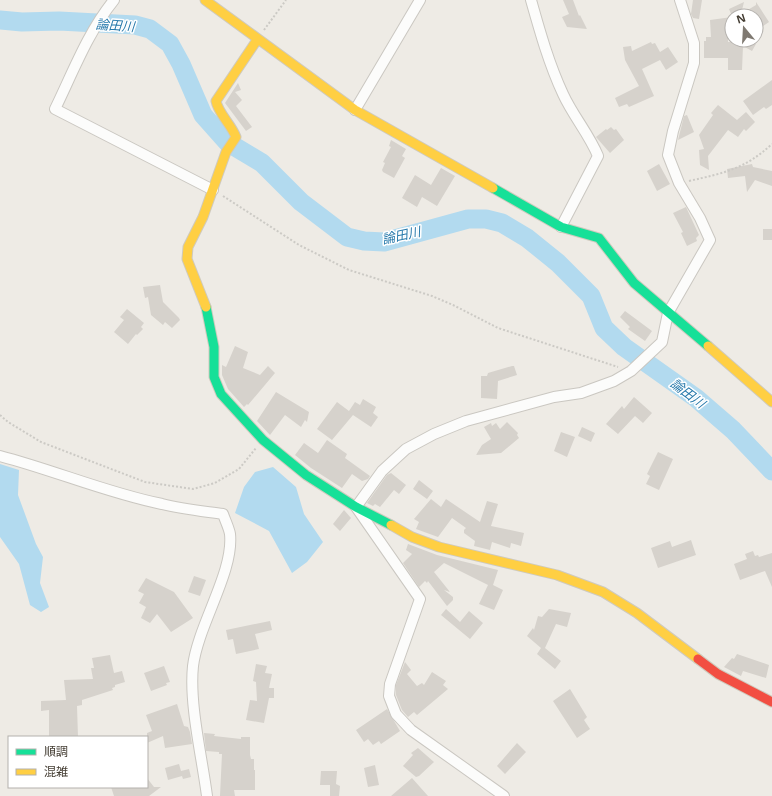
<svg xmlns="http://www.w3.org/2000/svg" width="772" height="796" viewBox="0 0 772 796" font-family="'Open Sans','Noto Sans JP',sans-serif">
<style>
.water{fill:#b2daef}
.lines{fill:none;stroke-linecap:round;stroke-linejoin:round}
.river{stroke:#b2daef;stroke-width:19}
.building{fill:#d6d2cc}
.street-casing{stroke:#cac7c1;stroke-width:12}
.fast-casing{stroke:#cfcabd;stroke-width:11}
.slow-casing{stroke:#cfcabd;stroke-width:11}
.jam-casing{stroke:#cfcabd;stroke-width:11}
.path{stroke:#cccac5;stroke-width:2;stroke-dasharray:2 2;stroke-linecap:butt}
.street{stroke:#fcfcfb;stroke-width:10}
.fast{stroke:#16e098;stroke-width:9}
.slow{stroke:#ffcf43;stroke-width:9}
.jam{stroke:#f24e42;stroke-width:9}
.labels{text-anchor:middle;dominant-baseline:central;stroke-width:3;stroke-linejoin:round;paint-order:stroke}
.water-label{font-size:13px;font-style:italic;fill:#2679ab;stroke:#fff}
</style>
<rect width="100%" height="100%" fill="#eeebe5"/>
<path class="water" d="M0,464l19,6 -1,25 18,49 7,13 -3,26 9,24 -8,5 -11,-7 -11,-41 -19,-27z
M273,467l23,20 8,27 19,28 -16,20 -15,11 -23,-42 -34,-18 9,-26 11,-15z"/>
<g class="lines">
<path class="river" d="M0,20l22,2 37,-1 76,4 15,4 20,15 11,20 22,51 24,27 35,21 39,39 46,35 17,4 20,1 84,-23h18l16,4 25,15 31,25 33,33 13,32 20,19 72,51 37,32 39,41"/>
</g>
<path class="building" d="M563,0h10l6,16 1,-1 7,14 -20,-2 -5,-10 7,-3z
M693,0h9l-3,19 -6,-1 -2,-4z
M744,2l-3,12 15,-9v-3l13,20 -9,6 -4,-6v-6h-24l-3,-7z
M732,17v7l-4,2v16h7l-5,-2h18l8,4 -4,7 -9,-5 -1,24h-14v-12h-24v-17h2v-4h5l-1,-17z
M651,42l1,2 3,-1 5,9 8,-5 10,15 -12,8 -6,-10 -18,9 12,27 -25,11 -2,-3 -8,3 -4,-9 24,-12 -14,-26 -2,-13 8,-1 1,5z
M772,80v25l-6,4 -2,-2 -11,8 -10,-14z
M238,83l3,7 -6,2 7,8 -6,6 16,21 -6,4 -21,-28z
M718,105l19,15 9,-8 9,10 -9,9 -2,-2 -6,8 -10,-7 -20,26 1,14 -9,-5 -1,-15 5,-1 -5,-14 14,-20 -2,-2z
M687,115l7,17 -16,8 6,-24z
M611,127l3,3 2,-1 8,11 -14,13 -14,-16 10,-8 1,1z
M391,140l15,9 -4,7 3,2 -11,20 -11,-6 -1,-2 3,-7 -2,-1 8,-15 -2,-1z
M659,164l11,20 -13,7 -10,-20z
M752,164l1,3 19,4v15l-17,-6 -8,12 -2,-16 -17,2 -1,-9z
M441,168l14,8 -18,30 -15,-9 -5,10 -15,-9 13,-23 16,10z
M686,207l13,28 -3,3 1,3 -10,5 -6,-13 2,-1 -10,-19z
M763,229h9v11h-9z
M160,285l3,17 16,16 1,2 -8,8 -7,-6 -2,3 -12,-10 -3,-18 -3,1 -2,-11z
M127,309l17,14 -3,4 2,2 -6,6 -1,-1 -8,10 -14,-12 10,-12 -4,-3z
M625,311l27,20 -7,10 -17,-12 2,-2 -10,-10z
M235,346l13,6 -5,16 17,7 8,-9 7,7 -27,32 -1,-1 -3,3 -16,-18 -6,-14v-10l4,2z
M512,366h2l3,9 -19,6 -1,18 -16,-1v-22h6l1,-3z
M276,392l33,20 -2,10 -2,-2 -4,7 -16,-12 -15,20 -13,-14z
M634,397l18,16 -9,10 -8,-7 -17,18 -12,-10 16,-18 2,3z
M363,399l13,8 -3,6 5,4 -7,10 -18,-12 -21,25 -15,-11 20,-27 12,9 6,-9 5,3z
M507,422l11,11 -1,2 2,3 -18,15 -25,2 6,-10 9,-6 -7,-12 7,-4 1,3 4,-3 4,6z
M582,427l13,6 -4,9 -13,-6z
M561,432l14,5 -8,20 -13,-6z
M327,440l20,14 -2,4 25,18 -2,3 -6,2 -10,-7 -10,14 -31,-20 -16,-13 9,-12 14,10z
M658,452l15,7 -14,31 -13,-6 4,-8 -3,-2z
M391,473l15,12 -7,9 -5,-4 -14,17 -5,-3 -2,2 -6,-3 20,-28z
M419,480l14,11 -6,8 -14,-10z
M431,499l10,8 5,-8 34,23 7,-21 11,3 -7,22 33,7 -3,13 -10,-3 -1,5 -18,-6 -2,8 -16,-4 1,-5 -11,-8v-3l2,-2 -14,-10 -14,19 -22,-8 3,-7 -5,-3z
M344,510l7,8 -11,13 -7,-7z
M691,540l5,15 -38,13 -7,-20 19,-7 2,6z
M408,544l29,11 61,15 -5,15 10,5 -9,20 -15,-6 9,-19 -44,-22 -10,9 16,20 -6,-2 9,7v3l-6,6 -19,-25 -1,2 -2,-2 -6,6 -16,-24 9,-9 -6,-4z
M753,551l2,5 3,-1 1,2 13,-4v34l-7,-16 -25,9 -6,-16 13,-5 -2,-5z
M194,576l12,4 -6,16 -12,-4z
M146,578l28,14 19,26 -22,14 -14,-18 -7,9 -9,-5 5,-11 -7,-4 5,-9 -6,-3z
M446,609l14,13 9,-11 14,12 -13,16 -29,-24z
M549,609l22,4 -4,14 -11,-3 -11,24 16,13 -6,8 -18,-15 4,-6 -14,-12 6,-8 1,2 4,-14 4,1z
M270,621l2,9 -17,4 4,15 -23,5 -3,-15 -5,1 -2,-10z
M737,654l32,11 -3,13 -23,-7 -2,5 -17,-9 8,-9 2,1z
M110,655l4,18 8,-2 3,11 -10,3v2l-3,1 1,2 -31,10v5l-5,1 1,31 -29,-1v-26l-8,1v-10l25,-1 -2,-20 29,-1 -2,-11h3l-2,-10z
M405,662l6,8 -4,4 10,12 5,-3 2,2 8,-13 14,9 -3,4 5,4 -31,26 -3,-3 -6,5 -6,-7 -6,-15v-10z
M256,664l11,2 -2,7 7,1 -3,14h5v10h-5l-5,25 -18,-3 4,-20 7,1 -1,-19 -3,-1z
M164,666l6,16 -4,1 1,2 -16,6 -7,-18z
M570,689l17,28 -3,3 6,9 -13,9 -24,-37z
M177,704l7,22 4,1 2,5 2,12 -27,4 -2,-12 -16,7v-10l5,-2 -6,-16z
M387,709l13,22 -19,13 -2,-3 -6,4 -5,-6 -4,3 -8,-12z
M204,733l11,1 -1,2 27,3v-2h9v18l1,4h3v11h1v20h-21l1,6h-15l2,-42h-3v-2l-13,-1z
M517,743l9,9 -21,22 -8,-8z
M418,748l16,14 -15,14 -3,1 -13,-11 10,-11 -2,-2z
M179,764l2,7 8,-2 2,8 -8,2 -1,-3 -14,4 -3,-12z
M375,765l4,20 -11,2 -4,-19z
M321,771h16l-1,13 4,2 -1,10h-9v-11h-10z
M147,778l7,9h7l-12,9h-35l-3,-9h36z
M412,778l16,18h-37z"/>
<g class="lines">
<defs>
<path id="street" d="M114,0c-26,32 -41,72 -59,109l158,81
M531,0c9,32 18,64 32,94 10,22 26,40 35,62l-37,71
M355,110l65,-110
M0,456c54,14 107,37 162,48 20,5 40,7 61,10 2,6 6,14 7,20 4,38 -32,91 -37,132 -4,38 9,91 14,130
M504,796l-93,-66 -15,-16 -7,-18 1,-12 30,-85 -64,-92 26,-36 24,-22 28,-15 32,-13 88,-24 27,-4 33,-12 17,-10 31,-29 6,-29 42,-73 -10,-22 -21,-35 -11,-28 5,-24 21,-68v-20l-14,-43"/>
<path id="fast" d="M493,188l68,39 38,11 35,45 74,63
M206,307l8,40v30l7,17 42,46 43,35 50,32 35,18"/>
<path id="slow" d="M205,0l150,110 138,78
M206,307l-19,-48 1,-12 15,-30 23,-65 10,-15c-5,-13 -18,-24 -20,-36l41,-61
M708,346l64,56
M391,525l21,12 27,10 118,28 46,17 34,21 61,46"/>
<path id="jam" d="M698,659l20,15 54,28"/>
</defs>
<use href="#street" class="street-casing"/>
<use href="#fast" class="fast-casing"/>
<use href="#slow" class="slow-casing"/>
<use href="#jam" class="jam-casing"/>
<path class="path" d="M264,30l22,-30
M689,181c35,-8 56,-12 83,-37
M223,196l76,49 50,25 83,26 21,9 45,23 120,39
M0,415l8,7 33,20 104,40 48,7 22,-6 24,-14 17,-21"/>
<use href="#street" class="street"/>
<use href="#fast" class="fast"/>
<use href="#slow" class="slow"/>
<use href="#jam" class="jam"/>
</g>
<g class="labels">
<g class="water-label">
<text transform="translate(115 25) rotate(4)">論田川</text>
<text transform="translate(401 235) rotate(-12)">論田川</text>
<text transform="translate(688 393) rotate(37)">論田川</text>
</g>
</g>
<rect x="8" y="736" width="140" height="52" fill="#ffffff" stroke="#b4b1ad"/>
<rect x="16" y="749" width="20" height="6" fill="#16e098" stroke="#b4b1ad"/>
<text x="44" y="756" font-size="12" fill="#433c32">順調</text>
<rect x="16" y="769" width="20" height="6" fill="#ffcf43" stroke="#b4b1ad"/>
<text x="44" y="776" font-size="12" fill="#433c32">混雑</text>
<g transform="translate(744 28) rotate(342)"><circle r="19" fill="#ffffff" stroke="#b4b1ad"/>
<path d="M0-3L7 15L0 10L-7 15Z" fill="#7f7971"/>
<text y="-6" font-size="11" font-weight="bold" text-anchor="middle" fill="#433c32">N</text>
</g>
</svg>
